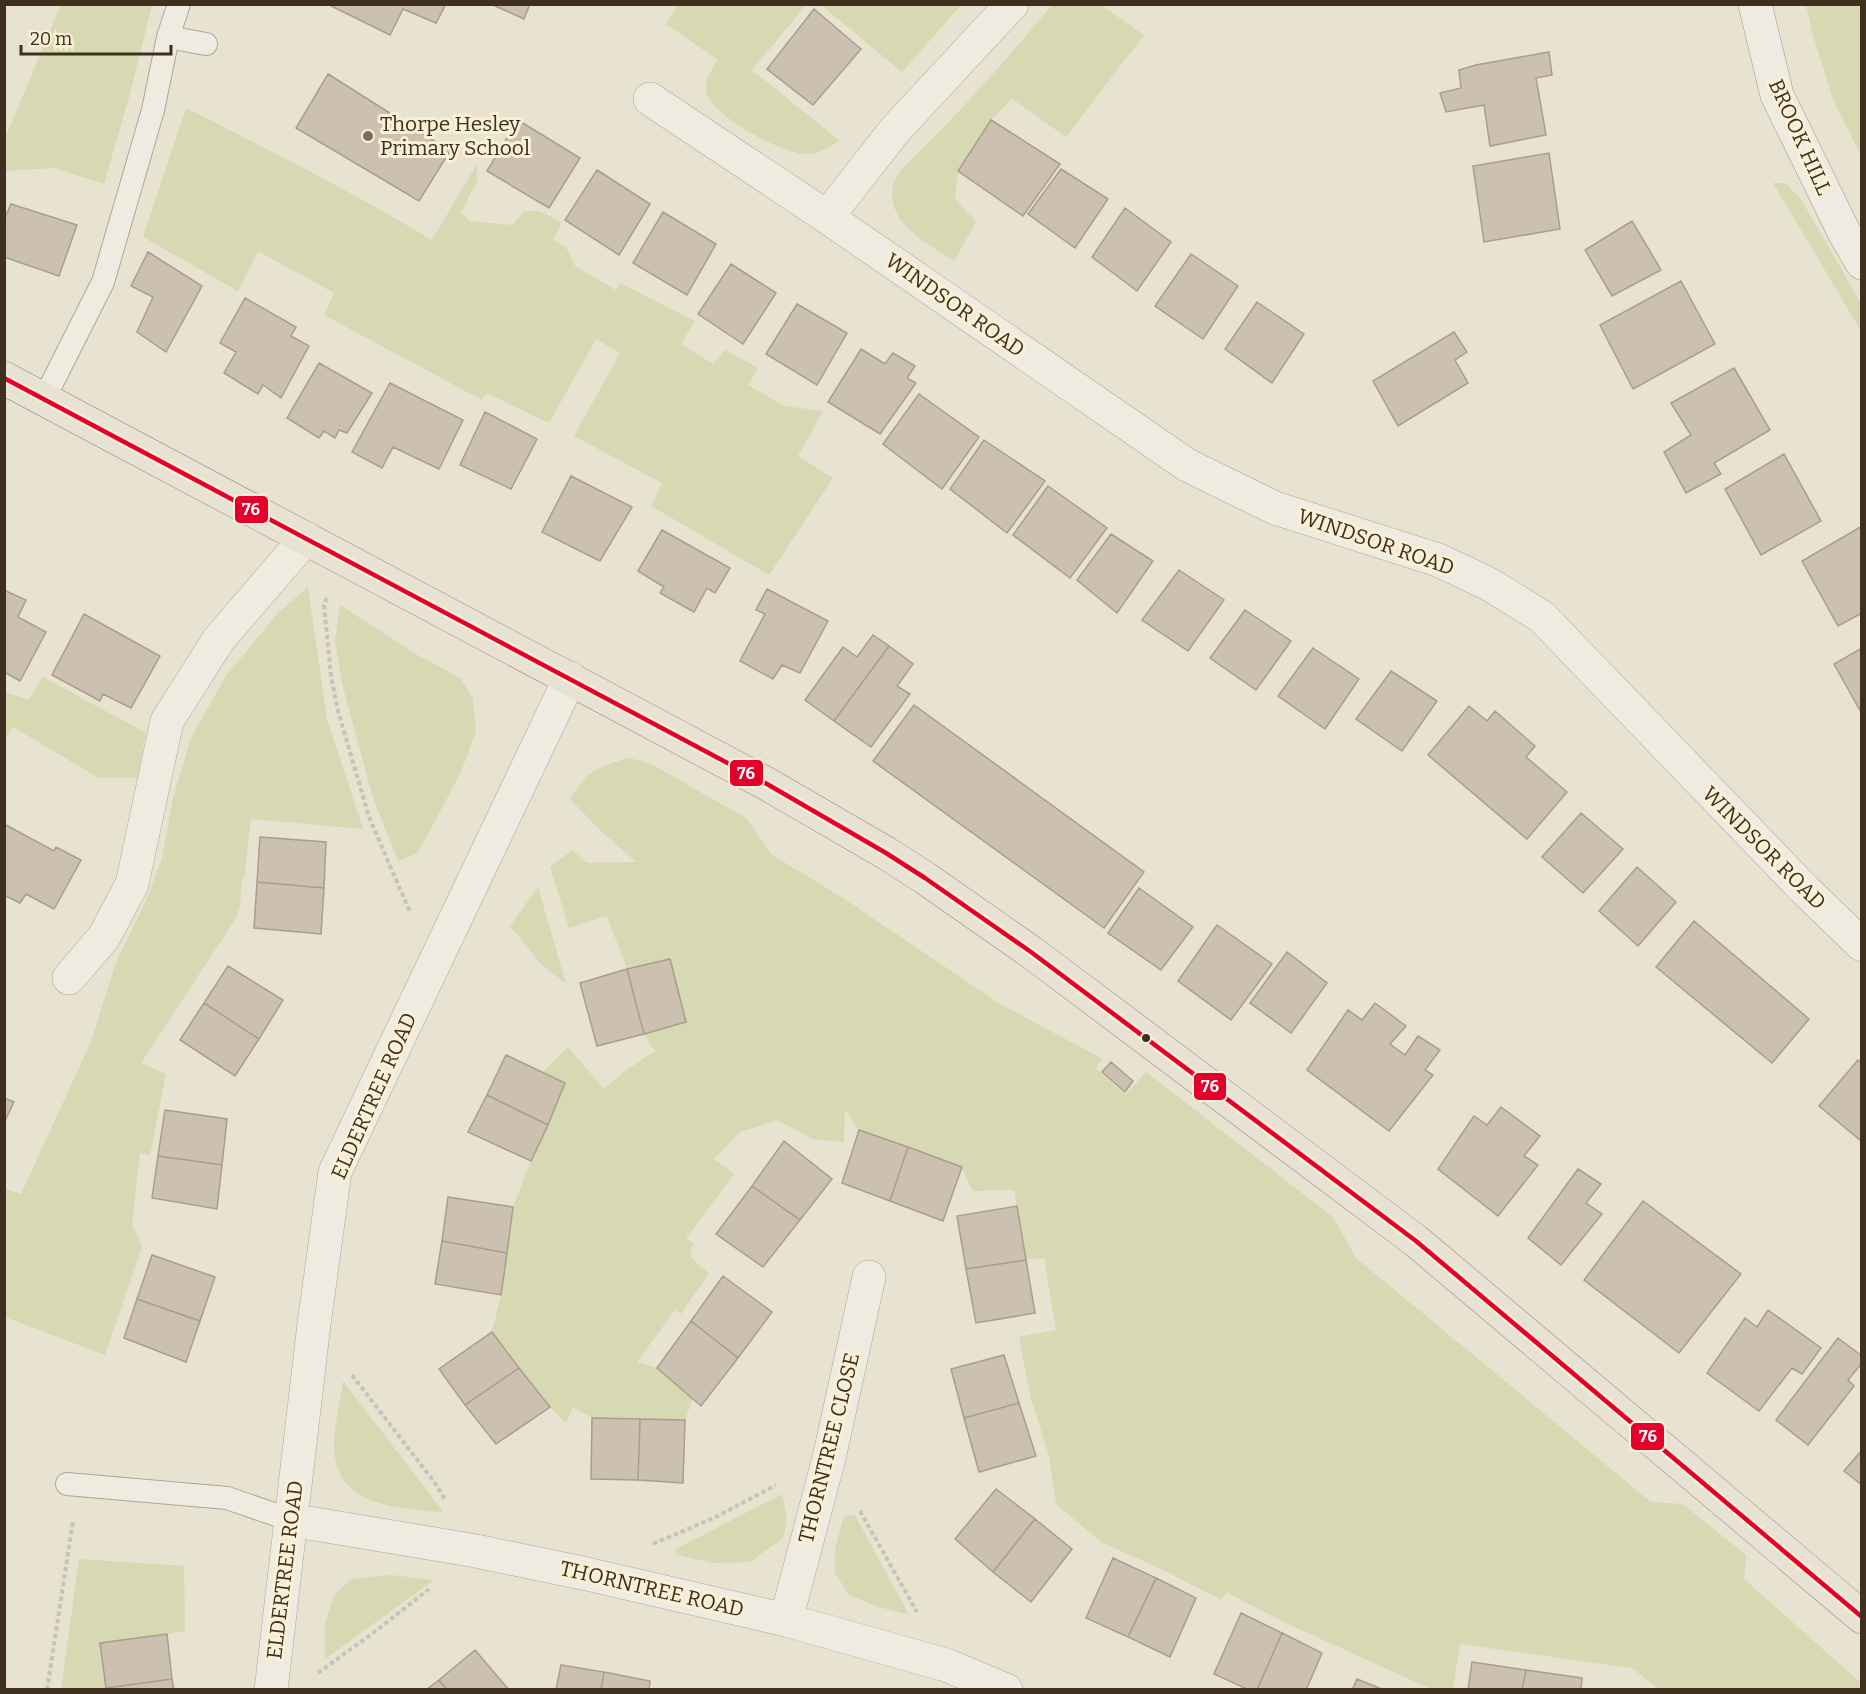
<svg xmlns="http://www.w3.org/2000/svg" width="1866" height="1694" viewBox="0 0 1866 1694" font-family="Bitter,serif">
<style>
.green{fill:#d6d9b1}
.building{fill:#ccc0b0;stroke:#a99d8e;stroke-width:1.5}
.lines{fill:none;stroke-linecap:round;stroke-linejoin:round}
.lane-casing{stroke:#ada698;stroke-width:24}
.street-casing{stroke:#ada698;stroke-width:34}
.secondary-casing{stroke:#9d9688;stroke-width:34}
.primary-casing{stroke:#938c7f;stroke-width:34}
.path{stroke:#c8c3b8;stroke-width:4;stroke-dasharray:4.5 3;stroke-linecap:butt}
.lane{stroke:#f0ebe1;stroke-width:22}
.street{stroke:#f0ebe1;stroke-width:33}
.secondary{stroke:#f0ebe1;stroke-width:33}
.primary{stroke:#e7e2d3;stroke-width:33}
.bus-1-casing{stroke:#f9f0d5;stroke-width:9}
.bus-1{stroke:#e4002b;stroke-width:4.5}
.poi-dot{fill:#7a6e5c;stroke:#f9f0d5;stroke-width:2}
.bus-dot{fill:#3e2f1e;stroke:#f9f0d5;stroke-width:2}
.labels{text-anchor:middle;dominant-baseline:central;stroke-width:6;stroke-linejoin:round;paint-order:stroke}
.poi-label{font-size:21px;fill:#3e2f1e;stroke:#f9f0d5;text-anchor:start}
.street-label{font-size:21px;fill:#3e2f1e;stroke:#f9f0d5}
.line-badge{stroke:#f9f0d5;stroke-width:2}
.badge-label{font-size:16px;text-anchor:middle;font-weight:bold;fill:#fff}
</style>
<rect width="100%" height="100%" fill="#e8e2d0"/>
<path class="green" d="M61,5h91l-21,85 -27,94 -50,-16 -49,3v-33z
M678,5h128l-54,65 88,71c-11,6 -21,13 -34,13 -24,0 -93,-38 -99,-60 -4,-13 4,-23 11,-34l-52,-36z
M821,5h140l-59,67z
M1052,5h49l43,30 -78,102 -54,-38 -21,21 -33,51 -3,28 21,23 -22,39c-25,-17 -62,-34 -62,-68 0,-7 2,-13 6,-18 4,-7 12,-14 18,-20 14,-14 29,-29 42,-43 33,-35 64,-71 94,-107z
M1806,5h55v150l-27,-53 -22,-70z
M186,108c83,42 166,84 246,132l45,-76v17l-16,31 8,9 44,4 11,-14h16l22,12 -9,16 14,10 8,17 41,24 4,-7 75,38 -14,23 32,20 12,-14 33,18 -10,17 36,21 39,5 -25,45 35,22 -64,97 -118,-69 11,-23 -88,-47 46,-83 -24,-14 -47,84 -62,-30 -5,7 -158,-85 10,-22 -76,-42 -20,40 -95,-54z
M1773,183h13l16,18 59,102v28z
M308,587l19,132 36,110 -112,-10 -7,60h-2l-2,28 -4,11 -95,145 25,11 -16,81 -10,-2 -8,71 10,23 -37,108 -100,-38v-128l16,5 69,-150 27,-84 27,-55 18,-46 11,-61 18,-60 35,-62 51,-62z
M340,605l79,51 41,22 13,20 3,33 -15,41 -43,81 -20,8 -26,-66 -30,-112 -7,-42z
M43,677l103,56 -9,45h-38l-86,-51 -8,12v-47l24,8z
M630,758l23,7 93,53 26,37 71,43 157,106 103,55 -8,9 31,27 20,-23 187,145 23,41 295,244 32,2 63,51 -2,24 117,104v6h-202l-27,-21 -172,-24 -7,45h-22l-145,-66 -60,-31 -4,8 -61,-31 -60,-27 -45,-38 -7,-48 -18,-57 -12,-62 37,-7 -12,-72 -18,2 -12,-70 -41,1 -12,-24 -102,-37 -14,-21 -1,33 -32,-3 -34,-19 -38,12 -26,27 20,15 -48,64 7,5 -3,14 19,16 -28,41 -6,-4 -38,52 20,6 36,30 -8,22 -93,-2 -19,-11 -7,16 -16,-16 -58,-75 9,-37 12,-88 18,-46 34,-78 -22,-11 25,-25 36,42 21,-18 30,-20 -11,-17 41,-12 -15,-63 -43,10 -20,-53 -38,12 -19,-61 22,-17 15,13 49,-1 -36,-32 -30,-31c20,-30 25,-32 60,-41z
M538,887l28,97 -25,-20 -31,-38z
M343,1381l101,132c-45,-7 -106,-3 -110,-64 -1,-17 7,-50 9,-68z
M782,1494l5,25 -4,19 -33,24 -38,1 -35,-8 -1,-6z
M855,1515l54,100 -33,-9 -27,-11 -14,-22v-24l9,-33z
M79,1559l105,7 1,65 -85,12 6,46 -45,1z
M391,1575l43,5 -109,79v-36l10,-29 17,-15z"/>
<path class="building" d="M332,4h114l-10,19 -33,-14 -13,26 -59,-29z
M491,4h39l-6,15z
M814,9l47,40 -48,56 -46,-36z
M1549,52l3,23 -16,3 10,57 -56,11 -6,-41 -38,7 -6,-19 21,-5 -2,-18 17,-5z
M328,74l122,77 -31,50 -123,-73z
M518,120l62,38 -31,50 -62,-37z
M991,120l69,44 -37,52 -65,-45z
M1549,153l11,76 -76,13 -11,-76z
M1061,169l47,30 -33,49 -47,-34z
M597,170l53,34 -31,51 -54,-35z
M11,204l66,21 -18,51 -55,-19v-37z
M1125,208l46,34 -34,49 -45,-34z
M663,212l53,32 -29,51 -54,-32z
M1632,221l29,49 -49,26 -27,-46z
M148,252l54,34 -36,66 -29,-20 16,-35 -22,-11z
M1191,254l47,32 -35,53 -48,-33z
M731,264l45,29 -33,51 -45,-30z
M1681,281l34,63 -82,45 -33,-64z
M245,298l51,29 -5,9 18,10 -28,52 -18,-13 -5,9 -34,-21 12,-21 -16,-9z
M1257,302l47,32 -32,49 -47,-34z
M797,304l50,29 -30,52 -51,-31z
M1454,332l13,20 -12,8 13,23 -70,43 -25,-45z
M861,349l24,15 8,-11 22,13 -8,12 9,5 -36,51 -52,-32z
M319,363l53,30 -25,40 -8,-3 -4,8 -11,-7 -5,7 -32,-20z
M1734,368l36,62 -56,33 7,11 -35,19 -22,-41 27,-17 -20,-32z
M390,383l73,37 -24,49 -46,-22 -11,21 -30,-16z
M919,394l60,43 -37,52 -59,-45z
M485,412l52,27 -26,50 -51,-24z
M984,440l61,41 -38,52 -57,-44z
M1784,454l37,67 -60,34 -36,-66z
M571,476l61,31 -32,54 -58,-29z
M1048,486l59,42 -37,50 -57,-43z
M1862,526v87l-24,13 -36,-65z
M662,530l68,38 -15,25 -8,-5 -13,24 -34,-19 4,-6 -26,-16z
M1111,534l42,27 -36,52 -40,-33z
M1179,570l45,30 -36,51 -46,-31z
M767,589l61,32 -28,52 -18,-8 -9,14 -33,-18 25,-47 -9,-4z
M4,590l22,10 -8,17 28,15 -26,49 -16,-9z
M1245,610l46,31 -35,49 -46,-32z
M84,614l76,42 -29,52 -28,-14 -3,7 -48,-26z
M873,635l16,11 -55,75 -29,-21 38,-53 14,10z
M889,646l24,18 -16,22 13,8 -39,53 -37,-26z
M1313,648l46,31 -34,50 -47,-33z
M1862,648v66l-28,-50z
M1391,671l46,30 -35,50 -46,-32z
M914,705l230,167 -40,56 -231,-167z
M1469,706l18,15 8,-10 40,35 -9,11 41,35 -40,47 -99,-84z
M1581,813l42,36 -40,44 -41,-36z
M4,824l50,27 2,-4 25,13 -27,49 -28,-15 -6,9 -16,-8z
M260,837l66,5 -2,46 -67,-6z
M1637,867l39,35 -38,44 -39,-35z
M257,882l67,6 -3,46 -67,-6z
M1139,888l54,39 -32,43 -53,-37z
M1694,921l115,98 -37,44 -116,-96z
M1217,925l55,39 -41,56 -53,-39z
M1287,952l40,31 -36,50 -41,-30z
M670,959l16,63 -42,12 -17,-65z
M228,966l55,34 -24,39 -55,-36z
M627,969l17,65 -47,12 -17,-63z
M204,1003l55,36 -24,37 -55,-36z
M1375,1003l31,23 -16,18 15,11 13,-19 22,14 -15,20 8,5 -44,56 -82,-61 41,-60 14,10z
M506,1055l59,28 -17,42 -61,-30z
M1858,1060l4,3v76l-2,1 -41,-34z
M1111,1062l22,19 -8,11 -23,-20z
M487,1095l61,30 -17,36 -63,-29z
M4,1098l10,4 -10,21z
M1501,1107l39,29 -16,20 14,9 -40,51 -60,-47 36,-53 13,9z
M165,1110l62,9 -5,46 -64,-9z
M859,1130l49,17 -18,54 -48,-18z
M784,1141l48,38 -32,41 -48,-34z
M908,1147l54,20 -19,54 -53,-20z
M158,1156l64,9 -5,44 -65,-11z
M1578,1169l23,15 -15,19 16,11 -41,51 -33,-27z
M752,1186l48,34 -37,47 -47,-33z
M448,1197l65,10 -6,46 -65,-12z
M1643,1201l98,73 -62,79 -95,-73z
M1017,1206l9,54 -60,9 -9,-53z
M442,1241l65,12 -6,42 -66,-11z
M152,1255l63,22 -15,44 -63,-22z
M1026,1260l9,53 -59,10 -10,-54z
M723,1276l49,36 -34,46 -47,-37z
M137,1299l63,22 -14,41 -62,-24z
M1768,1310l53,38 -19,26 -10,-6 -33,43 -52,-38 38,-55 12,9z
M691,1321l47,37 -37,48 -44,-38z
M492,1332l27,36 -54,37 -26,-36z
M1838,1338l24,18v7l-14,17 6,6 -46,59 -32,-25z
M1004,1355l15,48 -55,15 -13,-49z
M519,1368l31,39 -54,37 -31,-39z
M1019,1403l17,53 -57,16 -15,-54z
M592,1418l48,1 -2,61 -47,-1z
M640,1419l45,1 -2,63 -45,-3z
M1862,1450v35l-18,-14z
M996,1489l39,30 -42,53 -38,-33z
M1035,1519l37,30 -41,53 -38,-30z
M1113,1558l43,20 -28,59 -42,-19z
M1156,1578l40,20 -26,59 -42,-20z
M1241,1613l41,20 -25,57h-8l-35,-16z
M1282,1633l40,20 -16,37h-49z
M167,1634l5,45 -66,9 -6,-45z
M475,1650l34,40h-62l-8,-10z
M1472,1662l54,8 -4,20h-54z
M561,1665l43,7 -3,18h-45z
M1526,1670l56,8 -1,12h-59z
M604,1672l46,9 -1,9h-48z
M172,1679l2,11h-68v-2z
M1357,1679l27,11h-32z
M439,1680l8,10h-21z"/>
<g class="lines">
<defs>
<path id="lane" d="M168,37l38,7
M44,399l59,-117 50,-172 15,-73 11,-33
M67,1484l160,14 64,22"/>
<path id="street" d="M1012,4l-117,126 -68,87 360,248 88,43 163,52 51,24 53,33 262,272 58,56
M650,99l177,118
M69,978l35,-41 28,-53 35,-163 52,-82 87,-101
M291,1520l185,31 111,23 199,46 160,45 60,25
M786,1620l43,-162 40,-181
M271,1690l43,-366 21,-152 235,-494"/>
<path id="secondary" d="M1755,4l22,91 67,137 18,31"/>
<path id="primary" d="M4,378l763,406 119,69 39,25 106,74 385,289 446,376"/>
</defs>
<use href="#lane" class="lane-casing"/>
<use href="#street" class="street-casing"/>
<use href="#secondary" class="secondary-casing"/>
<use href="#primary" class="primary-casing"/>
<path class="path" d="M327,598l-3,7 7,71 7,35 31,106 41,95
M352,1375l83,108 11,18
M860,1511l57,101
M653,1544l65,-28 58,-31
M318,1673l59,-43 52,-41
M47,1690l26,-169"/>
<use href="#lane" class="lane"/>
<use href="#street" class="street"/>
<use href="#secondary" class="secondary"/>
<use href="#primary" class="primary"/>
<defs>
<path id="bus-1" d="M4,378l763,406 119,69 39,25 106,74 385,289 446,376"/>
</defs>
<use href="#bus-1" class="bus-1-casing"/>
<use href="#bus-1" class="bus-1"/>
</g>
<circle class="poi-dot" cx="368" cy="136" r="6"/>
<circle class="bus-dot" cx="1146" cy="1038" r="5"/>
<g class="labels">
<g class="poi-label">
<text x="380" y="124">Thorpe Hesley<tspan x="380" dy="24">Primary School</tspan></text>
</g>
<g class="street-label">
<text transform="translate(1800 137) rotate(66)">BROOK HILL</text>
<text transform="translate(955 305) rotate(35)">WINDSOR ROAD</text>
<text transform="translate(1376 542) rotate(19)">WINDSOR ROAD</text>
<text transform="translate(1764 848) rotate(45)">WINDSOR ROAD</text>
<text transform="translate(374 1096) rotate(-66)">ELDERTREE ROAD</text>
<text transform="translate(829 1448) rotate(-76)">THORNTREE CLOSE</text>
<text transform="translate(285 1570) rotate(-83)">ELDERTREE ROAD</text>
<text transform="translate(652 1589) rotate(13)">THORNTREE ROAD</text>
</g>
</g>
<g class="line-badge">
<rect x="234" y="495" width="35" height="29" rx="6" fill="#e4002b"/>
<rect x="729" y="759" width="35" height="28" rx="6" fill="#e4002b"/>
<rect x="1193" y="1072" width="34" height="29" rx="6" fill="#e4002b"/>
<rect x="1630" y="1422" width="35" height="29" rx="6" fill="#e4002b"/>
</g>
<g class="badge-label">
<text x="251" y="515">76</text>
<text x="746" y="779">76</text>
<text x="1210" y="1092">76</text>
<text x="1648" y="1442">76</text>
</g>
<rect width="1866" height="1694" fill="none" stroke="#3e2f1e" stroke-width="12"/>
<path d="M21 45v9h150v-9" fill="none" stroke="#3e2f1e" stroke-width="3"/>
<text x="30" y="45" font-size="18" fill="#3e2f1e" stroke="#f9f0d5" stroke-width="4.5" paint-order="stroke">20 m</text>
</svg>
